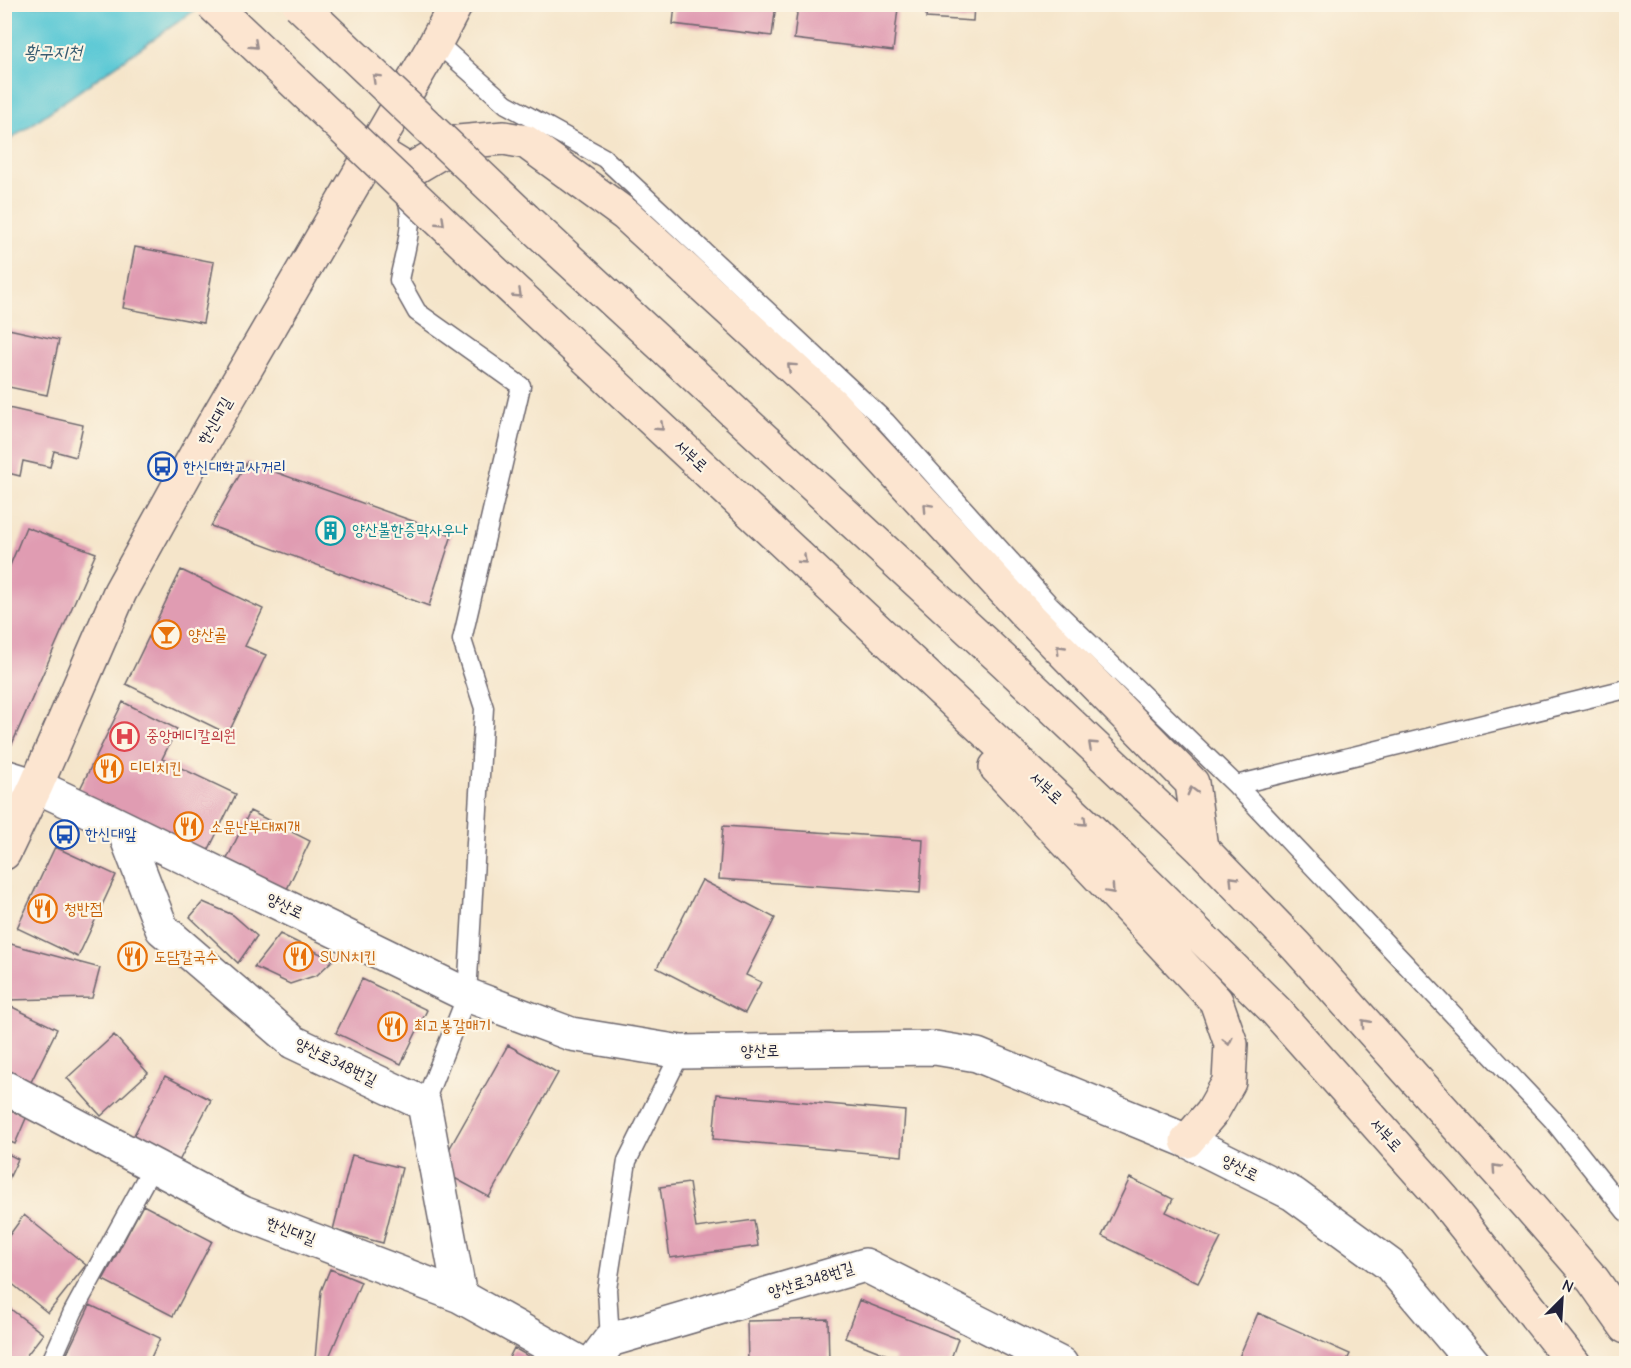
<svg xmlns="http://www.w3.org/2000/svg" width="1631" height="1368" viewBox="0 0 1631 1368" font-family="'Comic Neue','Poor Story',sans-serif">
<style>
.water{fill:#5dc9d5;stroke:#407688;stroke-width:1.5}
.building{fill:#e09cb2}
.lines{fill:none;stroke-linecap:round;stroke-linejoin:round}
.lane-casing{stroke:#6c666d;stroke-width:21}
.street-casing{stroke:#6c666d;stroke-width:36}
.secondary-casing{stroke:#6c666d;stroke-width:36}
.lane{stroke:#fff;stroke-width:18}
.street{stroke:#fff;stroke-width:33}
.secondary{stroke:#fce5d0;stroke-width:33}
.secondary-bridge-casing{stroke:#6c666d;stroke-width:36;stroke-linecap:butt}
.secondary-bridge{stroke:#fce5d0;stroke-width:33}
.oneway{stroke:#9a8d8d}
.labels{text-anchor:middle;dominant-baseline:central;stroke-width:4.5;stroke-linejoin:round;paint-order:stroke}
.street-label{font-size:16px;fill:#22223b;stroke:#fcf5e5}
.transit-label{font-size:16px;fill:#164399;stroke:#fcf5e5;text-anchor:start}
.culture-label{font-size:16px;fill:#0d838f;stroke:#fcf5e5;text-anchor:start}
.food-label{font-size:16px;fill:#c56008;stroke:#fcf5e5;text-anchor:start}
.health-label{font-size:16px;fill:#be3a42;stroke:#fcf5e5;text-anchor:start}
.water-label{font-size:18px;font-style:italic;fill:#375c71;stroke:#fcf5e5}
</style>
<rect width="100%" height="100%" fill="#fcf5e5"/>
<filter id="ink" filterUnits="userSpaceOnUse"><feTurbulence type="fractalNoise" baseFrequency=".0167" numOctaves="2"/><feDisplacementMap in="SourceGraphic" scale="12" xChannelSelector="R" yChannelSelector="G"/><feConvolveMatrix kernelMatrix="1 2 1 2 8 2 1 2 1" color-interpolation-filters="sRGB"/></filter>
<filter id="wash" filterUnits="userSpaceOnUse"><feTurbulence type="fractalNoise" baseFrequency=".008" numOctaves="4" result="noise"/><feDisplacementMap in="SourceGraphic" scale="24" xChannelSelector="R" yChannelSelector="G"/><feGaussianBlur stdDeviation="1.35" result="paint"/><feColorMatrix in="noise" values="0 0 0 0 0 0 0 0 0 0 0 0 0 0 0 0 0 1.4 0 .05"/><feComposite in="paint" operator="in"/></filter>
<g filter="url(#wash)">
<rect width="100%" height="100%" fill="#f5e5ca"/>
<path class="water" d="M5,5h197l-197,138z"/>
<g id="blocks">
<path class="building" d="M675,4h101l-4,32 -99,-12z
M798,4h70l30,4 -5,43 -99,-12z
M927,4h47l-1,17 -47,-3z
M135,247l79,15 -11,61 -80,-15z
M4,328l55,12 -12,55 -43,-9z
M4,407l79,18 -7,32 -22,-6 -4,16 -27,-6 -3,15 -16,-4z
M247,462l205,73 -23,71 -218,-80z
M26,527l70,26 -84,191 -8,-2v-162z
M181,570l82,39 -18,37 21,9 -38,79 -102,-50z
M123,702l54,27 -15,30 74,35 -30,61 -128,-62z
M250,811l60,30 -24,50 -60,-30z
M723,826l200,13 -3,54 -201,-14z
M55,847l61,28 -38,82 -61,-29z
M702,880l73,38 -29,57 15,7 -16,31 -88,-45z
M203,902l30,13 24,21 -19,27 -48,-46z
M280,934l53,26 -16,15 -27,9 -36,-17z
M7,943l93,25 -8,30 -84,2z
M362,979l65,31 -26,54 -65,-31z
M4,1003l53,26 -27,55 -26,-12z
M114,1035l34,38 -47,43 -34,-38z
M508,1045l50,28 -69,124 -51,-28z
M165,1076l46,24 -32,61 -46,-24z
M717,1094l188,17 -3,45 -189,-17z
M4,1106l23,10 -12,28 -11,-5z
M4,1152l14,7 -14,30z
M352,1155l50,13 -19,75 -50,-13z
M1130,1178l43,21 -7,13 55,26 -23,45 -96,-47z
M689,1183l7,45 58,-8 4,26 -88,12 -10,-71z
M143,1205l69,36 -39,75 -70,-36z
M24,1215l62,50 -38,48 -43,-35v-37z
M330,1269l31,13 -35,82 -11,-5 6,-68z
M859,1300l99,39 -9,25h-55l1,-6 -50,-20z
M4,1304l39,30 -23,30h-16z
M90,1305l70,33 -12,26h-77l-7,-4z
M1258,1313l92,41 -5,10h-109z
M828,1319l1,44h-81l-1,-42z
M514,1348l28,16h-36z"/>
</g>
</g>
<g filter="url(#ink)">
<use href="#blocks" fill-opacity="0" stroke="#6c666d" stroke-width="1.5"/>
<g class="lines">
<defs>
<path id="lane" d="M436,42l70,62 98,54 282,264 163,182 187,181 316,334 74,93
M403,194c16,19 0,63 -4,86l18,32 104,74 -59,254 22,68 -17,287 -43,109
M1236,785l390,-96
M610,1340l-3,-51 20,-128 54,-109
M50,1364l23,-52 80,-146"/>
<path id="street" d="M4,776l32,10 70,33 361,176 104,39 110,18 254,-4 42,7 210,86 106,53 97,71 84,99
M123,828l39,101 131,113 131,62 36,192
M4,1087l239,126 217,83 122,68
M592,1364l18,-24 255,-75 196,99"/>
<path id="secondary" d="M373,149l36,22 49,-29 46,-4 22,4 100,73 207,190 194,210 165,168 9,65
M525,219l480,443 196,186 95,98 232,259 65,75 33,47
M475,254l648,606 153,151 168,189 130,164
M996,767l220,234 15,43 -2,38 -17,30 -25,29
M4,853l32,-67 84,-194 79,-143 237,-407 20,-38"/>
</defs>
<use href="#lane" class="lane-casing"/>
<use href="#street" class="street-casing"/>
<use href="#secondary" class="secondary-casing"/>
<use href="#lane" class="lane"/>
<use href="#street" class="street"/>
<use href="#secondary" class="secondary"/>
<defs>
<path id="secondary-bridge" d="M212,4l263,250
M299,4l226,215"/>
</defs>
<use href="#secondary-bridge" class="secondary-bridge-casing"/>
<use href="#secondary-bridge" class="secondary-bridge"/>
</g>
<defs><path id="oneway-chevron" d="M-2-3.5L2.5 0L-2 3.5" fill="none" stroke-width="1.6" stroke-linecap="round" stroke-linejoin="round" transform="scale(1.5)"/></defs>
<g class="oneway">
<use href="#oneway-chevron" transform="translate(254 45) rotate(43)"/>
<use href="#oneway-chevron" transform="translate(376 78) rotate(-136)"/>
<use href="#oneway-chevron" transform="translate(441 222) rotate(43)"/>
<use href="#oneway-chevron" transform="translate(518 294) rotate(43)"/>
<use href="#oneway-chevron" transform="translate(791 367) rotate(-138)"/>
<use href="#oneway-chevron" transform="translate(660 427) rotate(43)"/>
<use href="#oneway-chevron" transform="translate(927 507) rotate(-133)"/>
<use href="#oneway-chevron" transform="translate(803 560) rotate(43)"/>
<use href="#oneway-chevron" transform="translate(1060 649) rotate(-134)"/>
<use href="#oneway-chevron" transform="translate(1092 745) rotate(-137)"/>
<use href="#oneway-chevron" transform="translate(1192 791) rotate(-105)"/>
<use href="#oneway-chevron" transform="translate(1083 822) rotate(43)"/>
<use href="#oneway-chevron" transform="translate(1233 880) rotate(-134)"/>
<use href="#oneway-chevron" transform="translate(1111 890) rotate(47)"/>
<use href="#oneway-chevron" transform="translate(1365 1023) rotate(-132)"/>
<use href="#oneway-chevron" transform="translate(1228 1041) rotate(78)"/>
<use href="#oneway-chevron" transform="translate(1496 1168) rotate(-132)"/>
</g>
</g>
<defs>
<symbol id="bus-ring" viewBox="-11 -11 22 22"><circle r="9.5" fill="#fcf5e5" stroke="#1a4fb4" stroke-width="1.5"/><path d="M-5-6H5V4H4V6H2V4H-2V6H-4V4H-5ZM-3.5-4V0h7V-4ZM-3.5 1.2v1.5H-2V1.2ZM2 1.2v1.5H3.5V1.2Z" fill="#1a4fb4"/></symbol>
<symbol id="building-ring" viewBox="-11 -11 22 22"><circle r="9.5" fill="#fcf5e5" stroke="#0f9aa8" stroke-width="1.5"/><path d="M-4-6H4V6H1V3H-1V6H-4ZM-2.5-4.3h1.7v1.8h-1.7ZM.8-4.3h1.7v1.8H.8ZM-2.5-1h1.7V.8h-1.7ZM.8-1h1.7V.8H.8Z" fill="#0f9aa8"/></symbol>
<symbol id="bar-ring" viewBox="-11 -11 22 22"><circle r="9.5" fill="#fcf5e5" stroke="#e8710a" stroke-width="1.5"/><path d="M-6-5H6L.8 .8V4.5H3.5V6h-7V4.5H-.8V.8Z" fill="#e8710a"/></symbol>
<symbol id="hospital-ring" viewBox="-11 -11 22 22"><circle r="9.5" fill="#fcf5e5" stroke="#e0444e" stroke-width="1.5"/><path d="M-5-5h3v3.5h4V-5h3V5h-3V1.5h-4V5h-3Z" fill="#e0444e"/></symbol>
<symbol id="restaurant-ring" viewBox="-11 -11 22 22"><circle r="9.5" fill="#fcf5e5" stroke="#e8710a" stroke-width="1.5"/><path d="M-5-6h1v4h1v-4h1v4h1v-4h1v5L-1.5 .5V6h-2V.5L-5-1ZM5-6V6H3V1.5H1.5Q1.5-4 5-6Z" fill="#e8710a"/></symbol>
</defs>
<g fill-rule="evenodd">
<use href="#bus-ring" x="146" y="450" width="33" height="33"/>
<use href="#building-ring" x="314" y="514" width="33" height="33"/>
<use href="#bar-ring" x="150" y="618" width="33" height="33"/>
<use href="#hospital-ring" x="108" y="720" width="33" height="33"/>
<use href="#restaurant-ring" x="92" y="752" width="33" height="33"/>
<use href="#restaurant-ring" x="172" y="810" width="33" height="33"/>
<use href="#bus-ring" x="48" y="818" width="33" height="33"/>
<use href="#restaurant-ring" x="26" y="892" width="33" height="33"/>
<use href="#restaurant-ring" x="116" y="940" width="33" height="33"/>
<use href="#restaurant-ring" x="282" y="940" width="33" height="33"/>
<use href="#restaurant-ring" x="376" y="1010" width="33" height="33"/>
</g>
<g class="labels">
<g class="street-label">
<text transform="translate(215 421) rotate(-60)">한신대길</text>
<text transform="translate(691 456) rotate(43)">서부로</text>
<text transform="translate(1046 788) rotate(43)">서부로</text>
<text transform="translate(285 906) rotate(26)">양산로</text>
<text transform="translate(760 1051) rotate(-1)">양산로</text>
<text transform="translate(336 1062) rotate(26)">양산로348번길</text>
<text transform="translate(1386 1135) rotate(48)">서부로</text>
<text transform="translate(1240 1168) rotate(27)">양산로</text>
<text transform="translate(291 1231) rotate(21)">한신대길</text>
<text transform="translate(811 1280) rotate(-17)">양산로348번길</text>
</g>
<g class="transit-label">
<text x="183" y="467">한신대학교사거리</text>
<text x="85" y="834">한신대앞</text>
</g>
<g class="culture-label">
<text x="352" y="530">양산불한증막사우나</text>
</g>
<g class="food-label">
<text x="188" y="635">양산골</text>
<text x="130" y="768">디디치킨</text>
<text x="210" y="827">소문난부대찌개</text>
<text x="64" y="909">청반점</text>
<text x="154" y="957">도담칼국수</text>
<text x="320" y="957">SUN치킨</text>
<text x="414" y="1026">최고봉갈매기</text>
</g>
<g class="health-label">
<text x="146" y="736">중앙메디칼의원</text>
</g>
<g class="water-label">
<text x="53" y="52">황구지천</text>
</g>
</g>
<rect width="1631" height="1368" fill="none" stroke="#fcf5e5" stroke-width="24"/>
<g transform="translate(1562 1299) rotate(24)" stroke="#fcf5e5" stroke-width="4.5" paint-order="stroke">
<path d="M0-4.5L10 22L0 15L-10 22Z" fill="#22223b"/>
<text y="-9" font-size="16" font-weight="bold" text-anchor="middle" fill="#22223b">N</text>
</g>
</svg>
